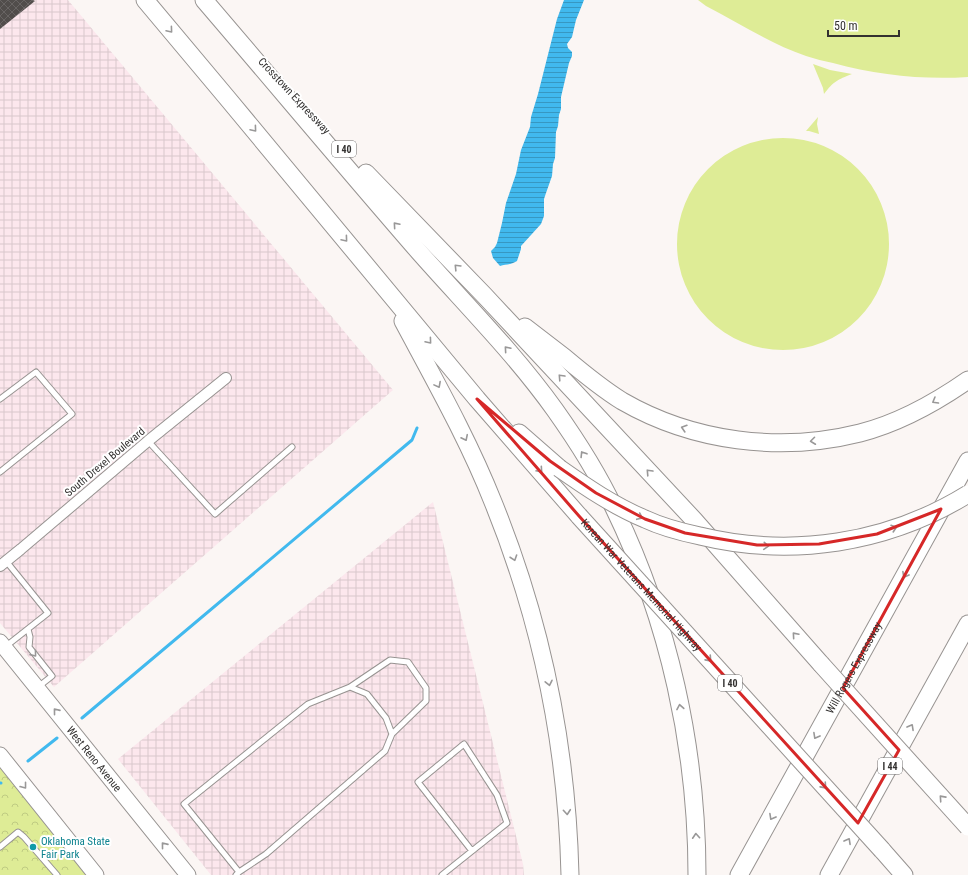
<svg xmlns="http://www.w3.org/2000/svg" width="968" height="875" viewBox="0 0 968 875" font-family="'Roboto Condensed',sans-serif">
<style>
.industrial{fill:url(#industrial-grid)}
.green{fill:#deec96}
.park{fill:url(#park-crowns)}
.water{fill:url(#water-rules)}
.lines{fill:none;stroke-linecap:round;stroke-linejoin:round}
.stream{stroke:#41b9ee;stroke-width:3}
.building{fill:url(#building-cross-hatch)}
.service-casing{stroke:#979391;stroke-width:7}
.minor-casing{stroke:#979391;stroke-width:12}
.primary-casing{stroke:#979391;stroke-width:17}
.motorway-casing{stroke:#979391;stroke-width:19}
.service{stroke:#fff;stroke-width:5}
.minor{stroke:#fff;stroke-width:10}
.primary{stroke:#fff;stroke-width:15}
.motorway{stroke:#fff;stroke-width:17}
.motorway-bridge-casing{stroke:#979391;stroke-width:19;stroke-linecap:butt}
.motorway-bridge{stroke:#fff;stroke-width:17}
.oneway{stroke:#999898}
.marked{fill:none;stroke:#d62828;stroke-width:3;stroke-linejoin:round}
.culture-dot{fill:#0f9aa8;stroke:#fff;stroke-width:1.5}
.labels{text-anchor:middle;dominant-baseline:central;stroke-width:4;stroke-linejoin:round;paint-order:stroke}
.shield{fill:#fff;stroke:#706f6e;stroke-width:1}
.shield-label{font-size:10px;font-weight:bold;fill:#333130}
.street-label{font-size:11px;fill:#333130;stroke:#fff}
.culture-label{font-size:11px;fill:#0d838f;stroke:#fff;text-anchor:start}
</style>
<defs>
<pattern id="industrial-grid" width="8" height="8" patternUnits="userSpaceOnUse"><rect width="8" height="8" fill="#fce7ed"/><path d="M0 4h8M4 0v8" fill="none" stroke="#d8c7cc"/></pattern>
<pattern id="park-crowns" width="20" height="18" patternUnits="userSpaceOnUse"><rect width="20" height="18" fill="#deec96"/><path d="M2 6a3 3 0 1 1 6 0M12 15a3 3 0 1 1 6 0" fill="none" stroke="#bfcb82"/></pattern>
<pattern id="water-rules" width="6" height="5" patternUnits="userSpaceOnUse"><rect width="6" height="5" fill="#41b9ee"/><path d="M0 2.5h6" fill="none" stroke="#3797c1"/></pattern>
<pattern id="building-cross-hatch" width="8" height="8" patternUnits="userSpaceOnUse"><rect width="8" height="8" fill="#514d4b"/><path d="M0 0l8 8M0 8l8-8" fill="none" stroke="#686463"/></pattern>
</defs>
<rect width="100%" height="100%" fill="#fbf6f4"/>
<path class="industrial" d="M0,0h68l325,390 -339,297 -54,-64z
M433,502l90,362 1,11h-313l-93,-116z"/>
<path class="green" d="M698,0h270v77c-45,3 -91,-2 -135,-14 -9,-2 -18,-4 -27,-7 -35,-12 -67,-33 -100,-50z
M813,64l17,6 22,4c-15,6 -18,7 -28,20l-1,-6z
M818,117l-1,7 2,10 -10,-3h-3z
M677 244a106 106 0 1 1 212 0a106 106 0 1 1-212 0Z"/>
<path class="park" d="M0,765l89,110h-89z"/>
<path class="water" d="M564,0h20l-8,20 -4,17 -5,7 1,4 4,4v4l-3,7 -8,34v12l-2,6 -1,11 -2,6 -1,26 -2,6 -1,12 -6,17 -2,6v17l-3,8 -20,22v3l-4,12c-6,4 -11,3 -17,5l-7,-8 -2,-7 4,-4 2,-4 5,-20 4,-20 10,-29 5,-24 9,-23 1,-10 7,-23 19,-75z"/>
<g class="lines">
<path class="stream" d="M82,718l330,-278 5,-12
M28,761l29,-23
M0,783h1"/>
</g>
<path class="building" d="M0,0h33l2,1 -35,28z"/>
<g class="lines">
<defs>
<path id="service" d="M0,399l36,-27 36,42 -72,58
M148,441l67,73 77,-67
M28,629l2,8 -1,10 23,29 -14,11
M5,647l43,-34 -42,-52
M350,687l40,-27 18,2 18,26v13l-34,33
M0,847l18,-15 6,5 33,38
M236,875l3,-3 -55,-68 124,-100 42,-17 17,7 19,24 6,16 -7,17 -119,103 -27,18
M442,875l65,-52 -10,-28 -33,-51 -46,38 54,69"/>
<path id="minor" d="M0,566l21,-17 127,-108 78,-63"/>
<g id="primary">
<path id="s1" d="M0,642l188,233"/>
<path d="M0,755l96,120"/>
</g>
<g id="motorway">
<path d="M145,0l83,99 249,300 102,117"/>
<path d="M204,0c72,84 143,169 216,253 46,52 95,101 135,157 22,31 43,64 59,98 55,113 83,241 83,367"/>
<path d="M366,173l118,122 211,226 126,143"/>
<path d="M403,321c32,60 65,118 90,181 48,118 74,245 77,373"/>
<path d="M525,327c13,10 26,20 39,30 19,16 37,31 58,44 71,41 158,52 238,32 39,-10 75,-30 108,-53"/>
<path d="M519,433l40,35"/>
<path d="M882,850l22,25"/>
<path id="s2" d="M739,875l229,-414"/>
<path d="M829,875l139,-251"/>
</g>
</defs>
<use href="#service" class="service-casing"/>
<use href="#minor" class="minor-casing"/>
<use href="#primary" class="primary-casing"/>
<use href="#motorway" class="motorway-casing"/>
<use href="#service" class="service"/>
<use href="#minor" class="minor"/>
<use href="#primary" class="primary"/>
<use href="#motorway" class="motorway"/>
<defs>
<g id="motorway-bridge">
<path d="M559,468c27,19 55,38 86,51 17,8 36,13 55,17 91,22 187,8 268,-42"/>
<path id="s3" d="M579,516l303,334"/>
<path d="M821,664l147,163"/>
</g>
</defs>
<use href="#motorway-bridge" class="motorway-bridge-casing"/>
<use href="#motorway-bridge" class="motorway-bridge"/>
</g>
<defs><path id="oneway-chevron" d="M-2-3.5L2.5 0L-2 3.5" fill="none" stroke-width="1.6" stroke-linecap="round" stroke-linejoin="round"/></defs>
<g class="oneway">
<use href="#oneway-chevron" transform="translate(170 30) rotate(50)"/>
<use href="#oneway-chevron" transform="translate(254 129) rotate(50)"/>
<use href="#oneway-chevron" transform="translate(396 225) rotate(-131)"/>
<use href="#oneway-chevron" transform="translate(345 239) rotate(50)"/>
<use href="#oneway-chevron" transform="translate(457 267) rotate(-134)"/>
<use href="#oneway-chevron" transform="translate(429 341) rotate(50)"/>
<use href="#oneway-chevron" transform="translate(507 349) rotate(-131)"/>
<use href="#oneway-chevron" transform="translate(561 377) rotate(-133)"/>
<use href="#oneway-chevron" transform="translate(438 385) rotate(62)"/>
<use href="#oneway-chevron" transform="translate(935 401) rotate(150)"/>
<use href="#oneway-chevron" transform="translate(684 428) rotate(-163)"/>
<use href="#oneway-chevron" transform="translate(465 438) rotate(64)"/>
<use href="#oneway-chevron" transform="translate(813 441) rotate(173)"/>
<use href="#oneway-chevron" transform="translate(583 454) rotate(-122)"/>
<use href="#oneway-chevron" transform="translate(540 470) rotate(49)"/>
<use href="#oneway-chevron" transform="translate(649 472) rotate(-133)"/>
<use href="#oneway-chevron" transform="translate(640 517) rotate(25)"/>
<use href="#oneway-chevron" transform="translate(894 528) rotate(-18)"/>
<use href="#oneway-chevron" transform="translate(766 546) rotate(4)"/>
<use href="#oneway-chevron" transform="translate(514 558) rotate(71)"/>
<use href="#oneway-chevron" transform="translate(905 575) rotate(119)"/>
<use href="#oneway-chevron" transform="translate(795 635) rotate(-131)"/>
<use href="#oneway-chevron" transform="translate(34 654) rotate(51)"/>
<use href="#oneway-chevron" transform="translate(709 659) rotate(48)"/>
<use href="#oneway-chevron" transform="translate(549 683) rotate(78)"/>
<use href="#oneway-chevron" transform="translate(680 707) rotate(-100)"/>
<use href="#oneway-chevron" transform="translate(56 711) rotate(-129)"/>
<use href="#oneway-chevron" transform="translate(911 727) rotate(-61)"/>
<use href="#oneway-chevron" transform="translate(816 736) rotate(119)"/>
<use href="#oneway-chevron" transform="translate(24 786) rotate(52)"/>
<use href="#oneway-chevron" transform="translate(824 786) rotate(48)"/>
<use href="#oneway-chevron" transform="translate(942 798) rotate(-132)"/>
<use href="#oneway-chevron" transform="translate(567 812) rotate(85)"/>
<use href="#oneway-chevron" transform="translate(772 817) rotate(119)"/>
<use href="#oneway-chevron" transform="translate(696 836) rotate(-94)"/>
<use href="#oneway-chevron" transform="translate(848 841) rotate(-61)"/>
<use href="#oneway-chevron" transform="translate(164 845) rotate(-129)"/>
</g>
<path class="marked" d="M477,399l73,62 46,32 49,26 40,14 72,12 62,-1 58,-10 64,-25 -98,179 56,62 -41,73 -279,-307z"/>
<circle class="culture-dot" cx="33" cy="847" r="4"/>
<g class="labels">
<g class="shield">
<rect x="332" y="141" width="24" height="16" rx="3"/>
<rect x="718" y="675" width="24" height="16" rx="3"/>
<rect x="878" y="758" width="24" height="16" rx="3"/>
</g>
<g class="shield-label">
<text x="344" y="149">I 40</text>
<text x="730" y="683">I 40</text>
<text x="890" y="766">I 44</text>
</g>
<g class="street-label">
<text transform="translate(294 96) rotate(47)">Crosstown Expressway</text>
<text transform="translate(105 462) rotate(-40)">South Drexel Boulevard</text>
<text stroke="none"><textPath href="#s3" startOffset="93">Korean War Veterans Memorial Highway</textPath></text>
<text stroke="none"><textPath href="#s2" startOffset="237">Will Rogers Expressway</textPath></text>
<text stroke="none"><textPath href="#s1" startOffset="150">West Reno Avenue</textPath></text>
</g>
<g class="culture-label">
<text x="41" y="841">Oklahoma State<tspan x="41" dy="13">Fair Park</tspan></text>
</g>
</g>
<path d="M828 30v6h71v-6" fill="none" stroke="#333130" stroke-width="2"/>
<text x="834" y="30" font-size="12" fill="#333130" stroke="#ffffff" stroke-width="3" paint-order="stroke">50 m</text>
</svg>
